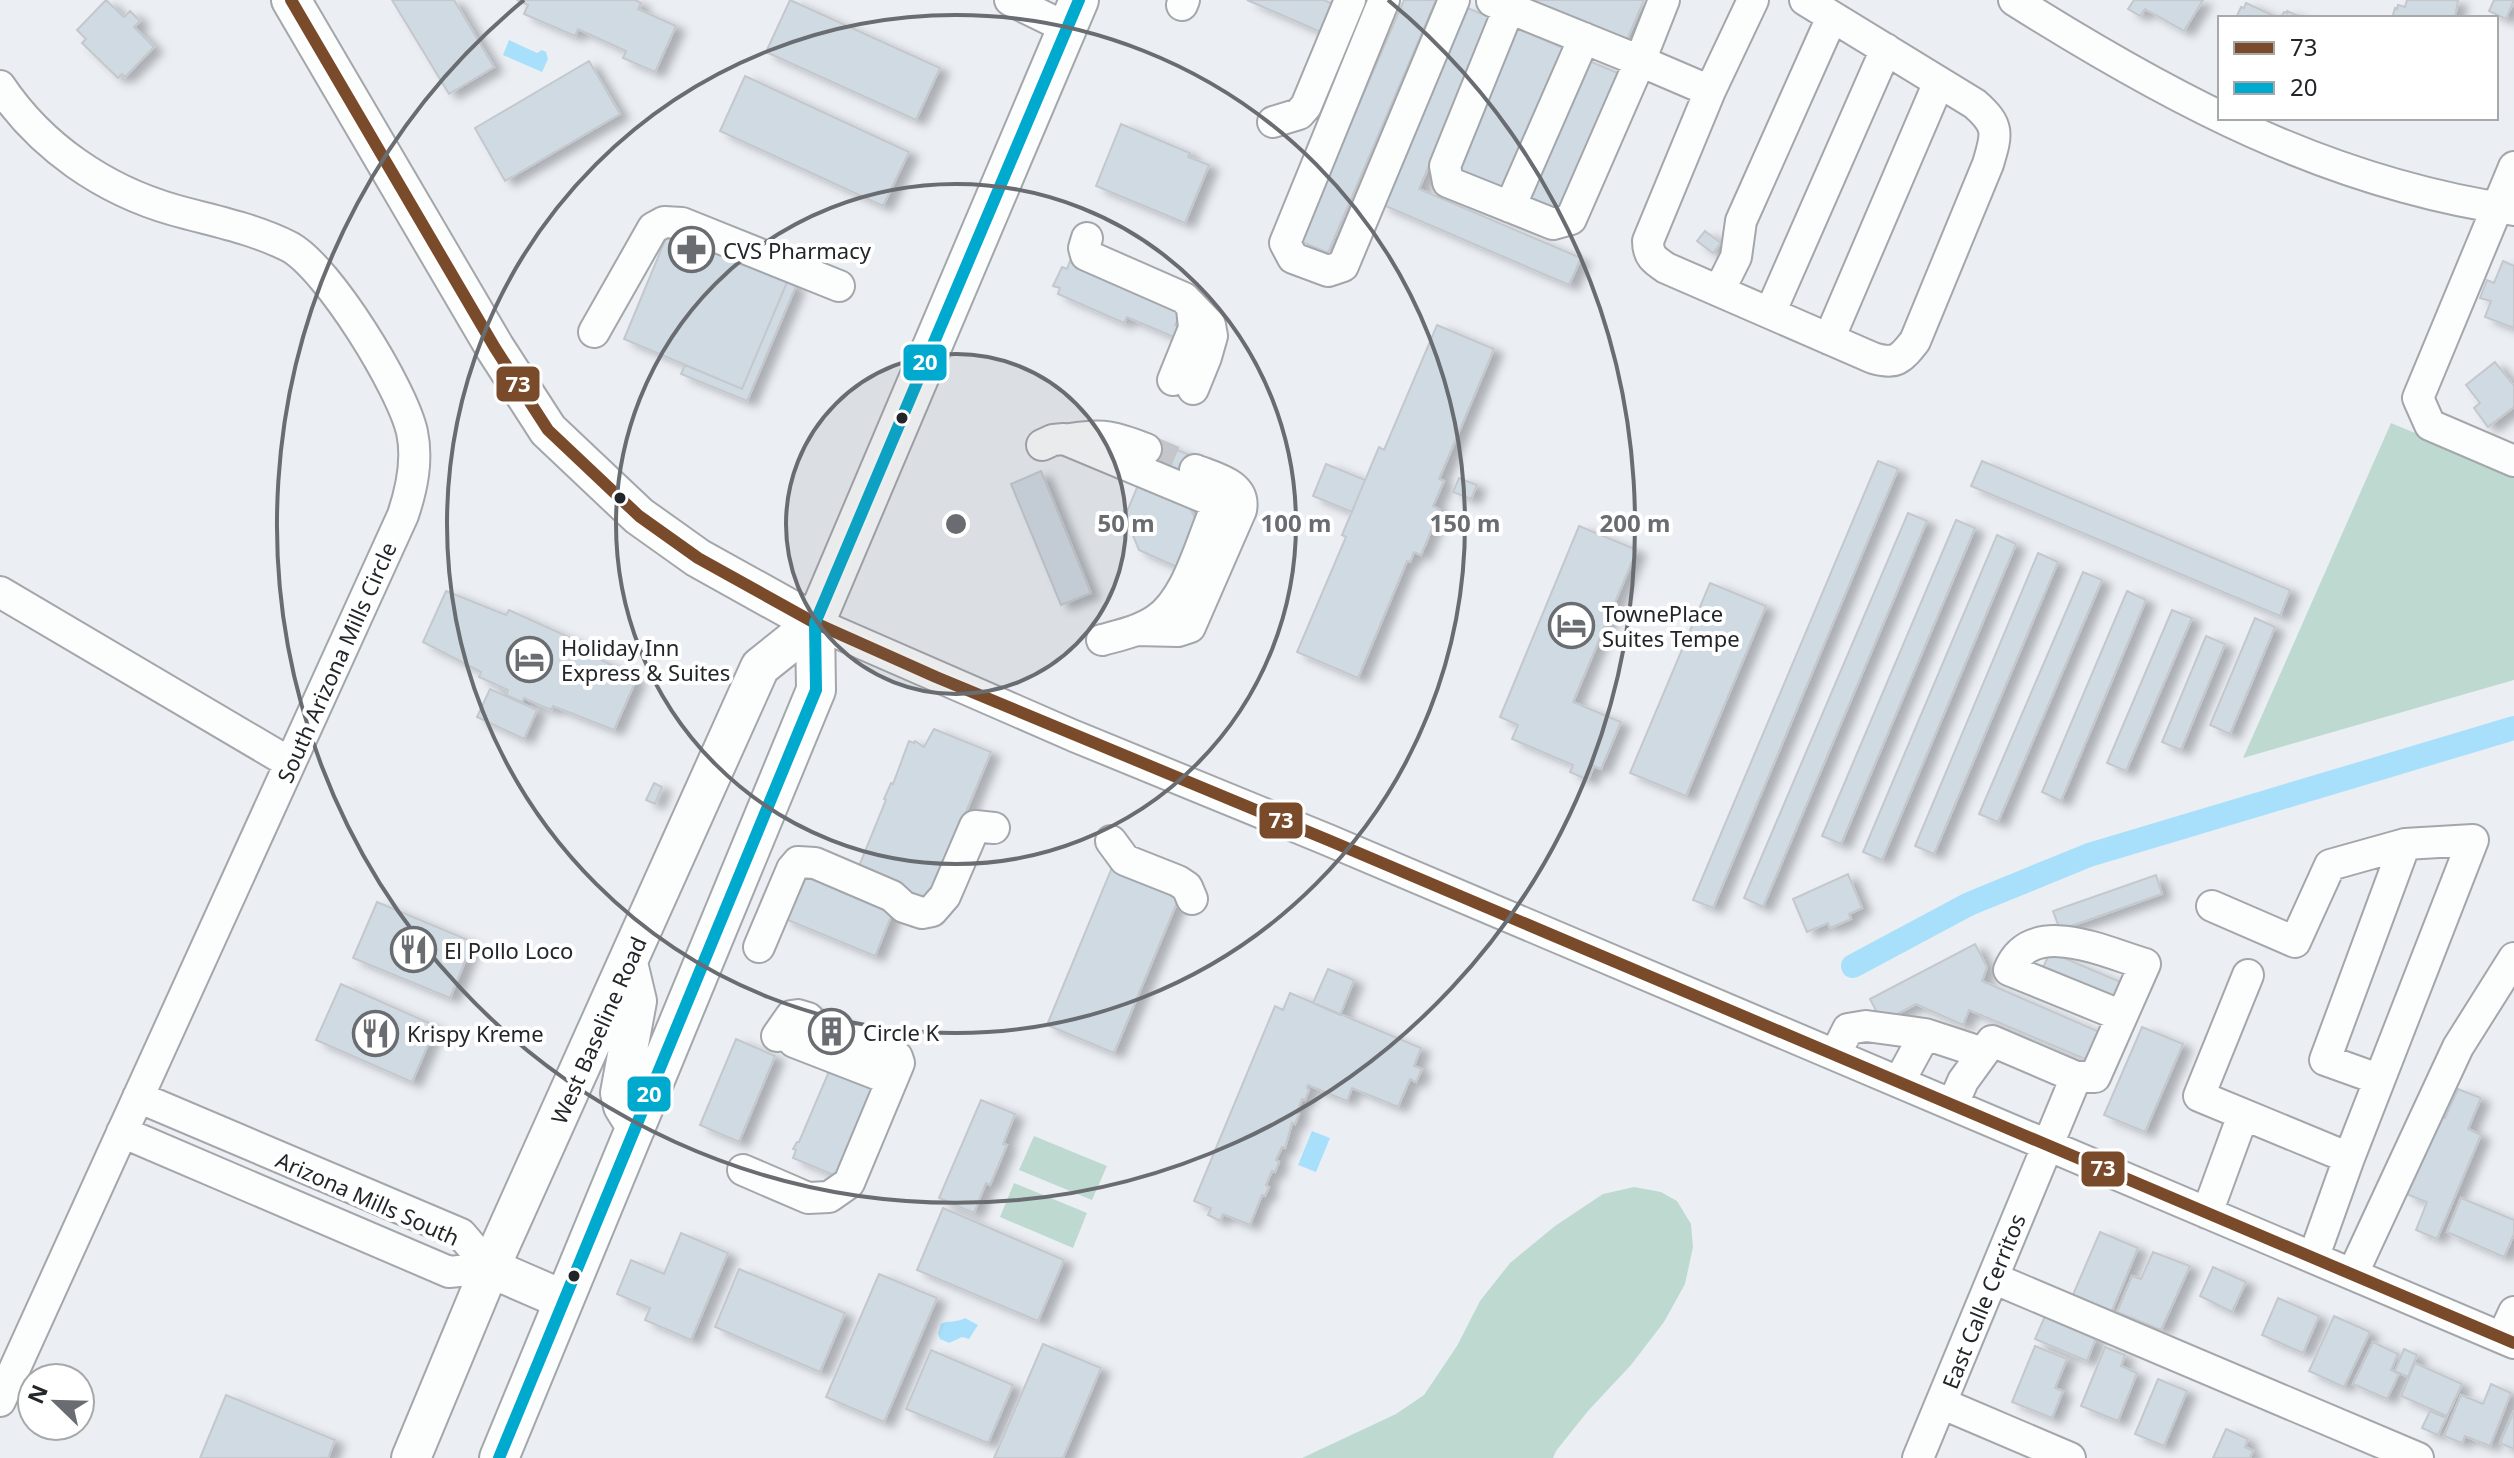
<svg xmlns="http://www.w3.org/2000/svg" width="2514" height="1458" viewBox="0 0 2514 1458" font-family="'Noto Sans',sans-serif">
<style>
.green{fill:#bedad0}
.water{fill:#a8e0fb}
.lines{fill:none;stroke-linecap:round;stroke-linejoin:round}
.canal{stroke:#a8e0fb;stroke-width:24}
.building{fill:#d0dae3;stroke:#c4c8cc;stroke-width:2;filter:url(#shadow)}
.minor-tunnel{stroke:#c3c7cb;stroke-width:30;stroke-dasharray:30 15;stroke-linecap:butt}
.minor-casing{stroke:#a3a6aa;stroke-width:34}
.major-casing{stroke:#a3a6aa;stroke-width:42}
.minor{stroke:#fcfdfd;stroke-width:30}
.major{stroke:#fcfdfd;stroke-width:38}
.bus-1-casing{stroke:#fff;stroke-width:18}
.bus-2-casing{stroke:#fff;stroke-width:18}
.bus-1{stroke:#7a4b2a;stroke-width:12}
.bus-2{stroke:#00a9ce;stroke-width:12}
.ring{fill:none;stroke:#696c70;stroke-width:4}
.bus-dot{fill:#232629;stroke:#fff;stroke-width:3}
.labels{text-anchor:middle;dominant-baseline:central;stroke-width:8;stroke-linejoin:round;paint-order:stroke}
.poi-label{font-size:22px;fill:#232629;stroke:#fff;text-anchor:start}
.street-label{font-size:22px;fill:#232629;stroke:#fff}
.centre{fill:#696c70;stroke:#fff;stroke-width:4}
.ring-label{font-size:24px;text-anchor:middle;font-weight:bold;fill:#696c70;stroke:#fff;stroke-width:8;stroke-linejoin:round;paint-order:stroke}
.line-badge{stroke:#fff;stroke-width:3}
.badge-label{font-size:22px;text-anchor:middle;font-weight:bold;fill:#fff}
</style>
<defs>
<filter id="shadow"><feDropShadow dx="9" dy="5" stdDeviation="4" flood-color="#0004"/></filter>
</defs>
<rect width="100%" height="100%" fill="#ebeff4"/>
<path class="green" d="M2391,423l123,51v206l-271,78z
M1034,1136l73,30 -15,34 -73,-30z
M1014,1183l73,30 -14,35 -73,-31z
M1634,1187l27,5 16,9 14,23 2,23 -8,37 -21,38 -33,43 -43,46 -32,40 -3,7h-251l94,-44 28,-19 33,-49 23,-45 30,-38 45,-37 48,-32z"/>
<path class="water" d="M509,40l28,13 5,-3 4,2 2,7 -6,13 -39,-17z
M1312,1131l18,7 -14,34 -18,-7z
M965,1318l13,7 -9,14 -7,-2 -13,6 -9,-4 -2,-5 3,-10c7,-4 15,-1 24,-6z"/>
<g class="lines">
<path class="canal" d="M1853,966l116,-62 120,-49 425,-127"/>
</g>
<path class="building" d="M106,0l18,17 6,-6 10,10 -6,6 20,20 -29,30 -3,-3 -4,4 -36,-35 4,-4 -9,-9z
M392,0h62l40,67 -45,27z
M517,0h118l6,3 -3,6 38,17 -21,46 -32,-14 3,-7 -48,-22 -3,7 -51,-22 4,-9z
M790,0l150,68 -24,52 -150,-68z
M1247,0h77l11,5 -12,28z
M1404,0h32l-108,253 -28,-12z
M1528,0h116l-18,42z
M2134,0h69l-19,31 -39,-22 -5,7 -12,-7z
M2407,0h51l-3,18h-63l3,-10 2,1 1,-4 7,2z
M2494,0h20l-8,19 -17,-8z
M2246,3l26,12 9,2 3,-5 3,1v-2l14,6 -65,1 5,-11 3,1z
M1465,7l27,11 -73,171 162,69 -12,27 -188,-81z
M1516,28l47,20 -61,144 -47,-20z
M1587,60l33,14 -60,143 -34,-14z
M589,61l31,53 -115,67 -30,-53z
M745,76l164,76 -26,54 -163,-75z
M1121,124l69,29 -2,4 21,8 -24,58 -89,-37z
M669,231l119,49 -46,109 -118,-50z
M1705,231l16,12 -8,10 -16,-12z
M1070,261l112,48 -7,16 5,3 -4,10 -49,-21 -3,6 -66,-29 2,-6 -7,-2 9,-19 5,2z
M2503,261l11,5v62l-29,-11 6,-16 -11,-3 7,-18 7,3z
M787,282l9,4 -49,115 -66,-27 4,-9 57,24z
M1437,325l57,24 -55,130 5,2 -11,25 7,4 -19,45 -7,-3 -4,10 -3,-1 -49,117 -61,-26 49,-115 -4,-2 37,-88 5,3z
M2495,362l19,24v21l-26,20 -14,-19 6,-5 -14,-18z
M1150,439l50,20 -9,21 -50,-20z
M1878,461l20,8 -185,439 -20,-8z
M1982,461l308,129 -10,26 -309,-130z
M1326,464l39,16 -13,32 -39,-16z
M1041,471l50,122 -30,12 -50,-121z
M1142,476l42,18 14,31 -19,43 -40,-18 -14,-34z
M1459,478l18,7 -6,14 -18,-7z
M1908,513l19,8 -164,386 -19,-9z
M1956,520l19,8 -134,316 -19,-8z
M1579,526l58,24 -64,152 48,20 -20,47 -7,-3 -6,14 -18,-8 3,-7 -61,-26 6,-14 -18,-8z
M1997,535l19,9 -134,316 -19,-8z
M2038,553l20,9 -124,292 -19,-8z
M2083,572l19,8 -104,242 -19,-8z
M1710,583l56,23 -80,190 -56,-23z
M446,591l60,24 3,-5 73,33 -2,6 57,29 -23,52 -61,-24 -2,4 -27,-12 -2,4 -16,-7 2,-5 -29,-13 2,-5 -58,-30z
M2127,591l19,9 -85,201 -19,-9z
M2172,610l20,8 -66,153 -19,-8z
M2255,618l20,9 -45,107 -20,-9z
M2206,636l19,8 -44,106 -19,-8z
M490,689l47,21 -13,29 -47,-22z
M934,729l57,23 -62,149 -72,-30 29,-71 -2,-1 7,-16 2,1 16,-43 5,2 1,-2 9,6z
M654,783l8,4 -7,17 -9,-4z
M806,865l88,44 -19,47 -92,-38z
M1113,865l68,28 -67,160 -67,-28z
M1848,874l14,34 -13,6 2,5 -21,9 -2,-5 -21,9 -14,-33z
M2156,875l6,19 -102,36 -7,-19z
M377,902l96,40 -23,56 -97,-40z
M1975,944l12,23 -5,14 122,53 -12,28 -123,-52 -6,15 -47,-21 -34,18 -12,-23z
M2050,952l73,31 -9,20 -73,-31z
M1328,969l26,11 -14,35 -27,-12z
M341,984l95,42 -24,56 -96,-42z
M1290,993l131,55 -7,18 8,3 -6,13 -6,-3 -12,28 -46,-19 -5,13 -39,-16 -1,3 2,2 -4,10 -3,-1 -5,14 2,1 -4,10 -3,-1 -7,25 -3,-1 -6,13 3,2 -4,10 -3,-1 -6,14 3,2 -4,9 -3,-1 -12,30 -27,-11 -3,7 -12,-6 3,-7 -17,-7 81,-195 8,4z
M812,1008l51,22 -10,25 -51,-22z
M2142,1027l41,17 -38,88 -41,-17z
M736,1039l39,17 -36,86 -39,-17z
M830,1069l44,15 -13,31 1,12 -5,-2 -21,51 -43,-18 3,-8 -3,-1 4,-7h2z
M2458,1089l23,9 -13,31 13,6 -44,104 -21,-9 11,-28 -21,-8 33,-78 6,2z
M981,1100l34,14 -12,30 4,1 -17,40 -4,-2 -12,30 -35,-15z
M2461,1198l53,22v14l-10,23 -57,-25z
M943,1208l121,52 -26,61 -121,-51z
M2100,1232l38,16 -27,65 -39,-16z
M681,1233l47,20 -37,87 -46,-20 5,-12 -33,-14 14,-34 33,14z
M2153,1252l37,14 -29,64 -44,-18 15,-36 9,3z
M2213,1267l33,15 -14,30 -32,-16z
M739,1269l106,44 -25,59 -105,-45z
M879,1274l58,24 -53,124 -58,-25z
M2278,1298l41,18 -16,37 -41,-18z
M2045,1316l51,22 -9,23 -52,-22z
M2334,1316l36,16 -26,55 -35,-16z
M2373,1342l25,12 -7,16 8,4 -12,25 -34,-15z
M1043,1344l58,24 -38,90h-69z
M2035,1346l32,13 -12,29 8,3 -11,27 -40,-16z
M2105,1347l20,8 -4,11 16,7 -19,48 -37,-15z
M2404,1349l13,6 -9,22 -13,-6z
M931,1350l82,35 -25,58 -82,-34z
M2415,1363l47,21 -15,32 -46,-20z
M2158,1379l29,12 -23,55 -29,-12z
M2491,1384l20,9 -21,53 -25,-10 -3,7 -18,-7 17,-41 22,9z
M226,1395l109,45 -7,18h-128z
M2430,1411l16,7 -8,17 -16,-7z
M2514,1411v38l-14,-6z
M2226,1429l22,10 -3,8 8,4 -3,7h-37z"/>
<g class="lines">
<path class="minor-tunnel" d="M1146,449l49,21
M808,1018l51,22"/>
<defs>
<path id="minor" d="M1010,0l57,28
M1384,0l-99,243 8,15 35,13 15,-5 111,-266
M1753,0l-43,91 -62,150c0,15 6,19 18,27l207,90c23,7 28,1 42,-17l73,-177c9,-30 12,-38 -13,-60l-170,-104
M2014,0c157,99 313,183 500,210
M1492,1l148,60 24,-61
M1182,5l2,-5
M1509,8l-64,158 3,16 105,42 18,-5 69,-158 70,30
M0,86c41,61 104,104 174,124 39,11 79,18 116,37 39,22 112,141 122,185 6,28 0,56 -9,83l-403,886
M1273,122l26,-8 7,-8 44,-106
M2514,167l-96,231 12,27 84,36
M1510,207l74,-169
M1087,238l-3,10 2,7 98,43 26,27 2,11 -6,21 -13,32
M1719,291l17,-34 5,-36 91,-204
M1770,313l116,-264
M594,332l59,-104 11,-6 18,1 157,63
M1829,339l110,-257
M1173,380l21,-52 -2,-20
M1070,439c34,-5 43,-3 76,10
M1042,445l11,-5 11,-1 144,60 5,7v9c-14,34 -27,85 -57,105 -16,11 -36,15 -54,20
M0,592l290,171
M815,623l259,113 254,104 1186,503
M1136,630l42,1 12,-4 51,-117c5,-26 -26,-32 -46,-40
M1111,841l14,19 53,21 9,6 5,12
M2212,906l83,36 35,-77 75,-21 68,-4 -124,318
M759,947l33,-78 6,-7 17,1 77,33 12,11 18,6 10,-2 13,-15 30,-70 19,2
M2248,975l-49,121 150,62 -35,98
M777,1036l14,-20 7,-1 10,3
M859,1040l38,17 2,6 -7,17
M1835,1055l13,-26 18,-3 59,8
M2378,1079l-53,-19 80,-216
M1899,1082l26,-48 58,19
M138,1097l323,137 29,34
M1953,1104l10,-23 29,-40 84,36
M122,1132l327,140 41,-4
M743,1170l65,28 21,-1 20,-14 43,-103 -98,-38
M2207,1213l36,-98
M2353,1273l105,-226 56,-89
M1993,1278l425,180
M2502,1338l12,-26
M1941,1403l129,55
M1918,1458l158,-381h19l50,-113c-41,-12 -114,-48 -136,6l113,46"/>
<path id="major" d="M291,0l204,348 53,82 91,86 59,42 117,65
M628,963l9,38 -17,92 3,13 13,21
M490,1268l74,32
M411,1458l79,-190 270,-601 55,-44
M499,1458l317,-768 -1,-67 264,-623"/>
</defs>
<use href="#minor" class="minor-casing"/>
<use href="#major" class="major-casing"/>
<use href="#minor" class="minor"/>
<use href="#major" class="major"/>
<defs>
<path id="bus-1" d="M291,0l204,348 53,82 91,86 59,42 117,65 121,54 392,163 1186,503"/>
<path id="bus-2" d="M499,1458l317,-768 -1,-67 264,-623"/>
</defs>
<use href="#bus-1" class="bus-1-casing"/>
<use href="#bus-2" class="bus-2-casing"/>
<use href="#bus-1" class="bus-1"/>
<use href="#bus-2" class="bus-2"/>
</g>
<circle cx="956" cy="524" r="170" fill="#696c70" fill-opacity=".12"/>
<g class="ring">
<circle cx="956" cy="524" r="170"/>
<circle cx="956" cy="524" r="340"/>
<circle cx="956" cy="524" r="509"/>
<path d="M1388 0A679 679 0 1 1 524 0"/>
</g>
<defs>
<symbol id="pharmacy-ring" viewBox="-11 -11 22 22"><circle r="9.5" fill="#fff" stroke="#696c70" stroke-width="1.5"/><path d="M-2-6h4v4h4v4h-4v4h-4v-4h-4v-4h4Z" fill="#696c70"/></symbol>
<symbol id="hotel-ring" viewBox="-11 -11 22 22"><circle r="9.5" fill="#fff" stroke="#696c70" stroke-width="1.5"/><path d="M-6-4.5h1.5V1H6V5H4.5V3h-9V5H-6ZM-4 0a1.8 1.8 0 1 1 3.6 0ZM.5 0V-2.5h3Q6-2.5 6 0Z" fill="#696c70"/></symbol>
<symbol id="restaurant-ring" viewBox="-11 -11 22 22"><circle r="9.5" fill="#fff" stroke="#696c70" stroke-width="1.5"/><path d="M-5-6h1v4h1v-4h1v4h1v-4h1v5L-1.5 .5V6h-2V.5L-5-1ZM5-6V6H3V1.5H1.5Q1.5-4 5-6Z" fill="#696c70"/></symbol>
<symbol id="building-ring" viewBox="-11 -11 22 22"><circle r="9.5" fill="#fff" stroke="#696c70" stroke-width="1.5"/><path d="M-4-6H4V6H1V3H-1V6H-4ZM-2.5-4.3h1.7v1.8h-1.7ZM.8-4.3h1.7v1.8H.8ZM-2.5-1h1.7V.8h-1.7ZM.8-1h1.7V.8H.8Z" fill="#696c70"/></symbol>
</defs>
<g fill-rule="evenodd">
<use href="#pharmacy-ring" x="666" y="224" width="51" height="51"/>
<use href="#hotel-ring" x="1546" y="600" width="51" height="51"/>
<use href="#hotel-ring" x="504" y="634" width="51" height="51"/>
<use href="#restaurant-ring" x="388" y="924" width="51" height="51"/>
<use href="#building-ring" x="806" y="1006" width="51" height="51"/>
<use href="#restaurant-ring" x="350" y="1008" width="51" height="51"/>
</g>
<g class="bus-dot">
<circle cx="902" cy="418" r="7"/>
<circle cx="620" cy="498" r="7"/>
<circle cx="574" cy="1276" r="7"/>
</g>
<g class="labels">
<g class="poi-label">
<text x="723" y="250">CVS Pharmacy</text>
<text x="1602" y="613">TownePlace<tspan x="1602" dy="25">Suites Tempe</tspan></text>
<text x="561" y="647">Holiday Inn<tspan x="561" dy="25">Express &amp; Suites</tspan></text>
<text x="444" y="950">El Pollo Loco</text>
<text x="863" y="1032">Circle K</text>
<text x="407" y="1033">Krispy Kreme</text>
</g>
<g class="street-label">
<text transform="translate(336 662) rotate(-66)">South Arizona Mills Circle</text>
<text transform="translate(598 1030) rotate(-66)">West Baseline Road</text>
<text transform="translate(368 1198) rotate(24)">Arizona Mills South</text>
<text transform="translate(1983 1301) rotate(-68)">East Calle Cerritos</text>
</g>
</g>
<circle cx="956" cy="524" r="12" class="centre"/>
<g class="ring-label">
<text x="1126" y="532">50 m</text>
<text x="1296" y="532">100 m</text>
<text x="1465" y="532">150 m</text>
<text x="1635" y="532">200 m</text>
</g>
<g class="line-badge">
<rect x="902" y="343" width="46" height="39" rx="8" fill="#00a9ce"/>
<rect x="495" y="365" width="46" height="38" rx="8" fill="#7a4b2a"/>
<rect x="1258" y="801" width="46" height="39" rx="8" fill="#7a4b2a"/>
<rect x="626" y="1075" width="46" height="38" rx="8" fill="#00a9ce"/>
<rect x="2080" y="1150" width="46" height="38" rx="8" fill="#7a4b2a"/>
</g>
<g class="badge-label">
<text x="925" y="370">20</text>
<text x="518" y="392">73</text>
<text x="1281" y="828">73</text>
<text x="649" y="1102">20</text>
<text x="2103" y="1176">73</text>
</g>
<rect x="2218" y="16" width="280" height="104" fill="#ffffff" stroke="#a7a8a9" stroke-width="2"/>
<rect x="2234" y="42" width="40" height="12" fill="#7a4b2a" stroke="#a7a8a9" stroke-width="2"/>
<text x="2290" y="56" font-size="24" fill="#232629">73</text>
<rect x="2234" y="82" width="40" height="12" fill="#00a9ce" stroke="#a7a8a9" stroke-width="2"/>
<text x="2290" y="96" font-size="24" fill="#232629">20</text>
<g transform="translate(56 1402) rotate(293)"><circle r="38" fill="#ffffff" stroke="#a7a8a9" stroke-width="2"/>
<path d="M0-6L14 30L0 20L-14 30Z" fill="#696c70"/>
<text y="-12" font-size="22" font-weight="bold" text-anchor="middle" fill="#232629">N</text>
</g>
</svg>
